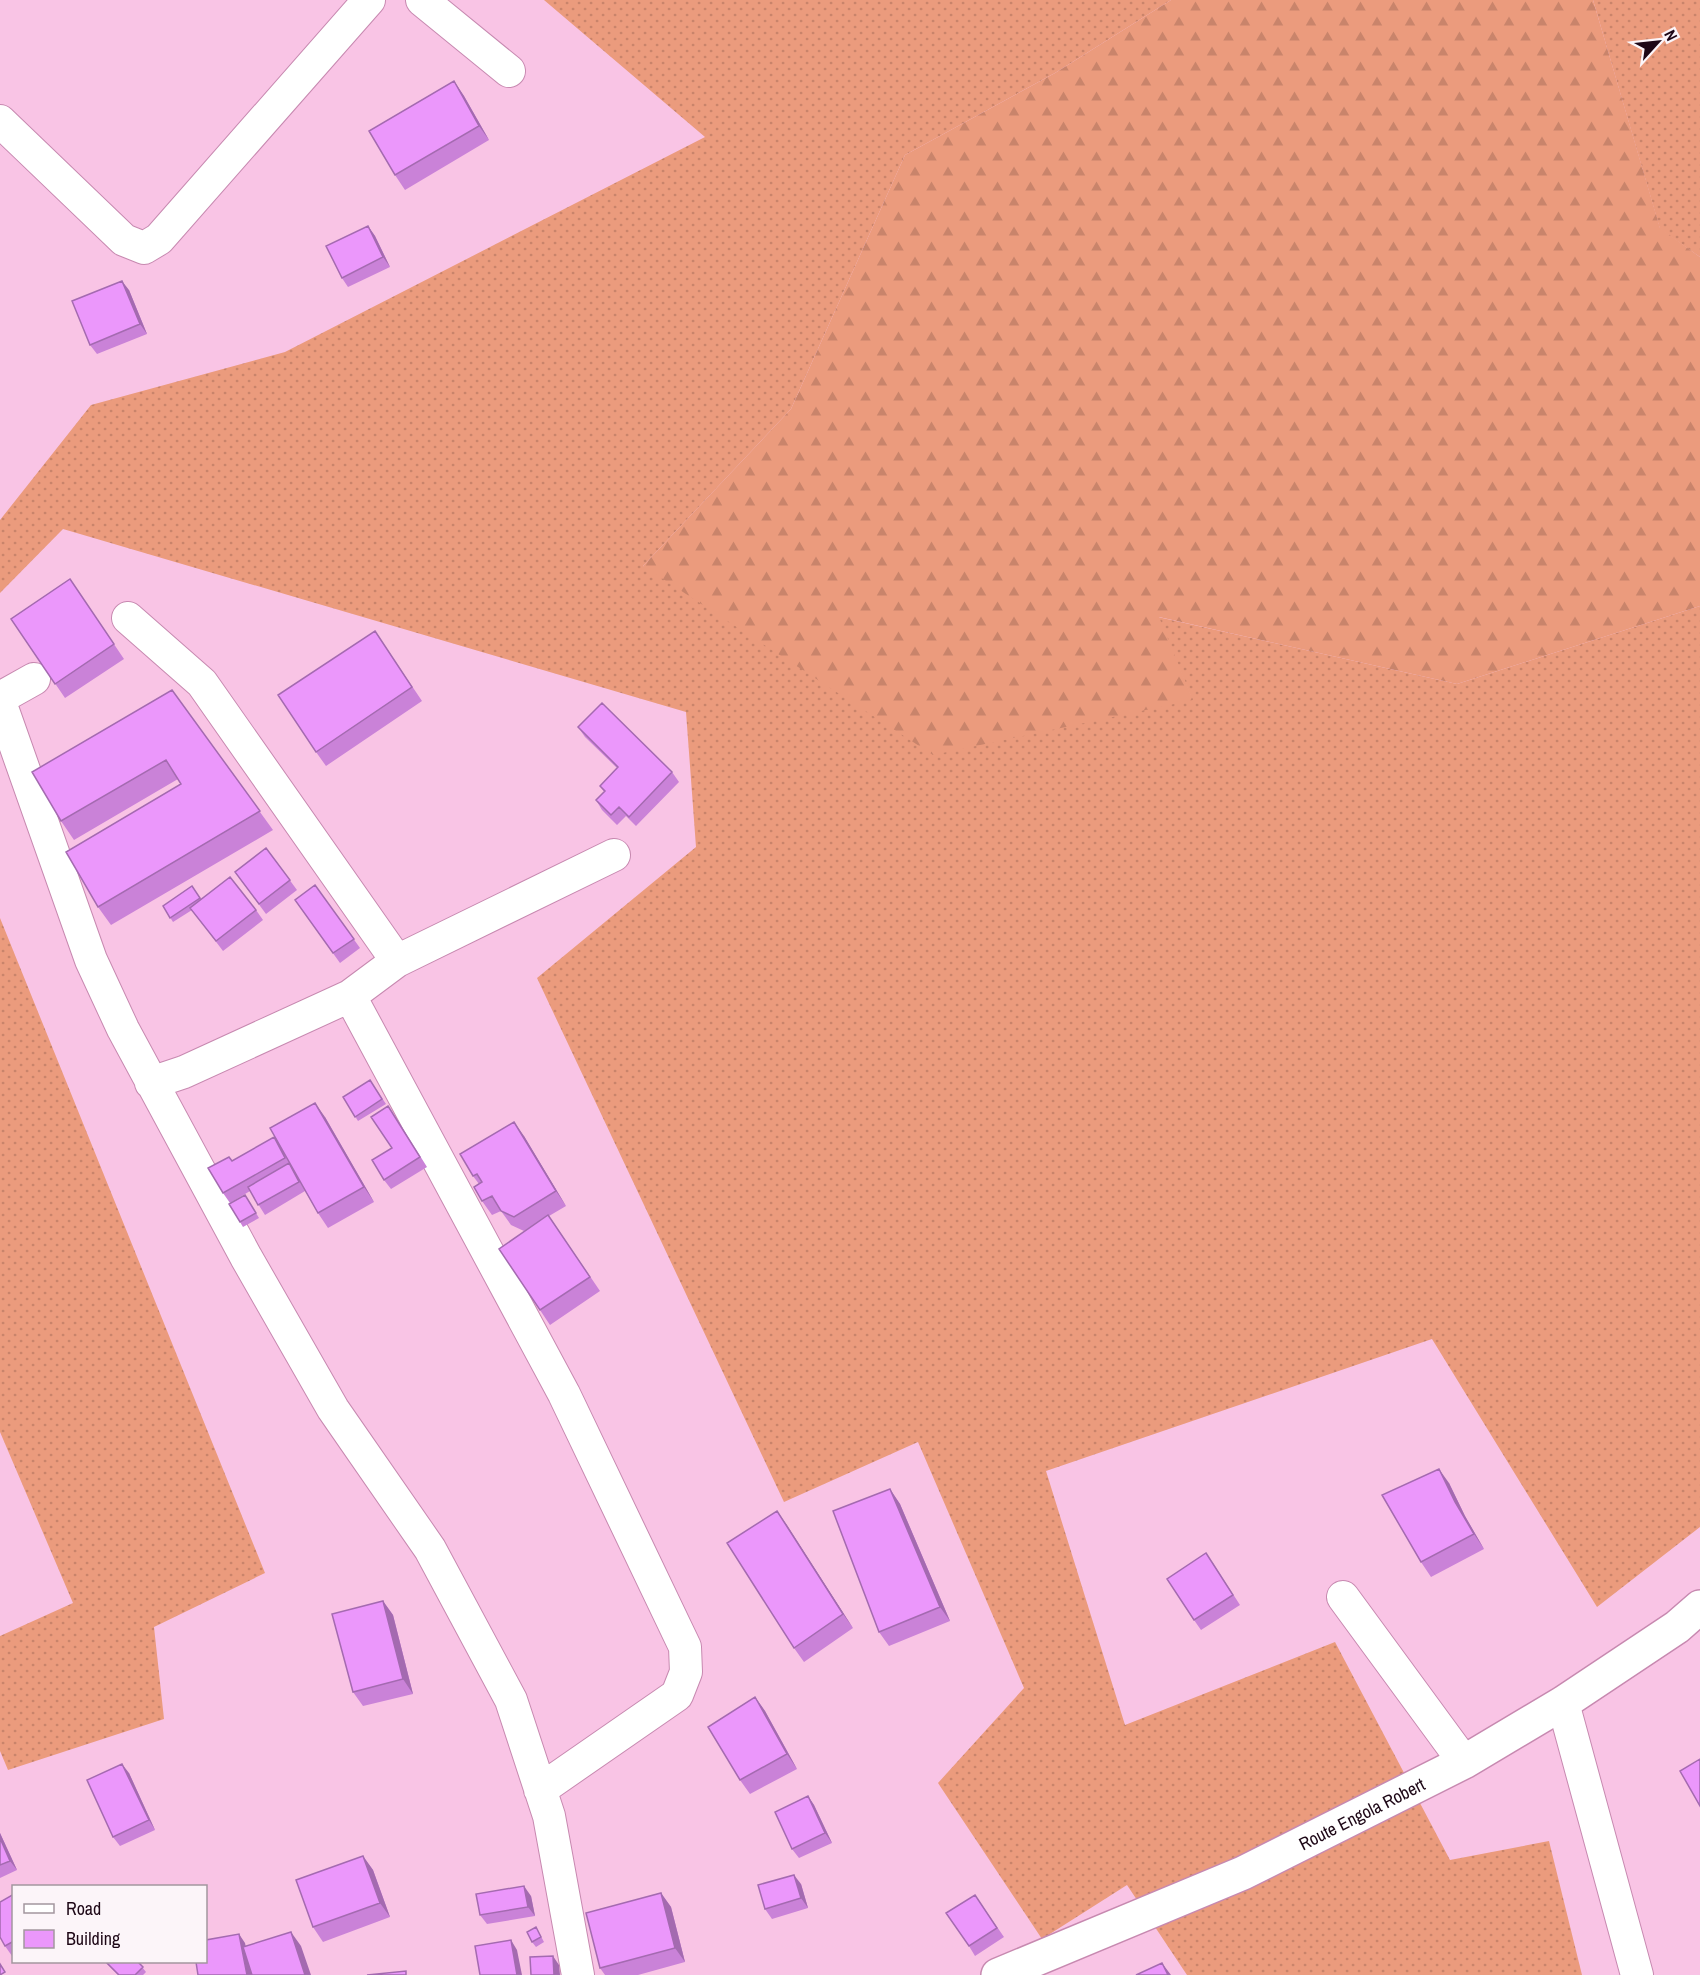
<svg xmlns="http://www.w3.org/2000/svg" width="1700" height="1975" viewBox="0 0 1700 1975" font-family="'Archivo Narrow',sans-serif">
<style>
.grass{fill:url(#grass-dots)}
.forest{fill:url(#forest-firs)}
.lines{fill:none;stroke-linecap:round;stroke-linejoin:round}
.minor-casing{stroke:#c789b0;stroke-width:34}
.tertiary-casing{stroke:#c789b0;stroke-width:36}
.minor{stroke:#fff;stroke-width:32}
.tertiary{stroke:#fff;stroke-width:33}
.wall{fill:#ca82d8}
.shaded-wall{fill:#a46ab0}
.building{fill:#eb97fb;stroke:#a46ab0;stroke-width:1.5}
.labels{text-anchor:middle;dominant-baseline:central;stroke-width:4.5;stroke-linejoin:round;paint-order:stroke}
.street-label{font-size:18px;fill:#1d0716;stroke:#fcf5f9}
</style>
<defs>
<pattern id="grass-dots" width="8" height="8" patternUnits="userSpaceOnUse" patternTransform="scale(1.5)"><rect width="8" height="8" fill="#eb9b7d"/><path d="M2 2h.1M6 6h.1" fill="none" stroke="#c9846b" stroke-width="1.8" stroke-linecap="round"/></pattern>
<pattern id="forest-firs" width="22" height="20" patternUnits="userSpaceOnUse" patternTransform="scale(1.5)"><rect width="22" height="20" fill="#eb9b7d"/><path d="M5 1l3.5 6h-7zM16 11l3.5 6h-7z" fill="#c9846b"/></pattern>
</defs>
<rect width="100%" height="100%" fill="#f9c4e5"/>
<path class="grass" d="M544,0h627l-116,73 -150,82 -114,254 -148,157 549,133 -34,-82 299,67 243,-78v921l-103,80 -165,-268 -386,132 79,254 210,-83 115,218 99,-19 33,134h-395l-60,-90 -85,54 -104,-156 86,-95 -106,-246 -134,60 -247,-524 159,-131 -10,-135 -623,-183 -63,64v-73l91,-115 194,-53 420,-215z
M1593,0h107v257l-40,-28z
M0,918l265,655 -111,54 10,92 -156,51 -8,-19v-115l73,-33 -73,-171z"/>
<path class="forest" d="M1171,0h422l67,228 40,29v349l-243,78 -298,-67 34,83 -260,55 -290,-189 148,-157 114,-254 150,-82z"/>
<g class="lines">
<defs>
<path id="minor" d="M422,0l87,71
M0,121l124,119 20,8 15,-9 210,-239
M128,618l74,65 195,278
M0,698l34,-19
M0,702l91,258 32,69 123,228 87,152 97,140 81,151 38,116 29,159
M350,996l214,398 121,253 1,25 -9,23 -137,95
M151,1083l33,-11 166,-76 47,-35 217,-106
M1343,1597l121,165
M1563,1703l74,272"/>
<g id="tertiary">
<path id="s1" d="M998,1975l245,-102 221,-111 99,-59 114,-76 23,-20"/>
</g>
</defs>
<use href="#minor" class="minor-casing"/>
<use href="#tertiary" class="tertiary-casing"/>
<use href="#minor" class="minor"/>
<use href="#tertiary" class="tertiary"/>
</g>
<path class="wall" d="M454,81l10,15 25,44 -84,50 -10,-15z
M368,226l7,10 15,31 -42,20 -6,-9z
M129,290l18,44 -50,20 -7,-9z
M70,579l54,80 -59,39 -54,-79z
M375,631l47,70 -96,65 -10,-14z
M172,690l101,140 -162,95 -13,-18 83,-123 -3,-5 -104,61 -13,-19z
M578,727l94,45 7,10 -43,44 -10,-10 -9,9 -15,-15 -6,-10 8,-8 -4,-6 17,-18 -32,-31z
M266,848l31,42 -31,24 -31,-42z
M315,885l45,63 -20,15 -45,-63z
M192,886l9,13 55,11 7,10 -40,31 -31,-41 -19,12 -10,-16z
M370,1080l16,24 -28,17 -15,-24z
M395,1116l32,51 -36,22 -7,-9 8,-32z
M325,1117l49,85 -46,26 -10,-15 -13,-22 -40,24 -15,-24 -20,12 -7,-10 9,-32z
M524,1136l42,70 -17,10 51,75 -50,34 -10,-15 -8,-84 -8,5 -13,-6 -10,-14 -9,4 -10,-14 -3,-17 -6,-8z
M245,1195l14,23 -16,9 -3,-5z
M1449,1483l16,33 19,33 -53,28 -10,-15z
M890,1489l10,15 50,117 -61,25 -10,-14z
M777,1511l76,117 -49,34 -10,-14z
M1213,1563l27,42 -39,25 -7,-10z
M383,1601l10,14 20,79 -50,12 -10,-14z
M755,1697l10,14 32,58 -47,25 -10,-14z
M129,1773l26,57 -35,16 -7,-9z
M808,1796l6,9 18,38 -33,15 -7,-9z
M0,1833l17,37 -17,8z
M363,1856l10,14 17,47 -67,25 -10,-15z
M801,1884l7,24 -36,11 -7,-10z
M661,1893l10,14 14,55 -47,13h-33l-5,-7z
M14,1894v60l-2,2 -7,-10z
M975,1895l29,42 -29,19 -6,-10z
M531,1896l4,20 -48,8 -7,-9z
M536,1927l8,15 -8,5 -4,-5z
M105,1962h33l8,10 -3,3h-25z"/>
<path class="shaded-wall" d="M454,81l10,15 25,44 -10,-14z
M368,226l7,10 15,31 -7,-10z
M122,281l7,9 18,44 -7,-10z
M315,1103l10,14 49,85 -10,-15z
M514,1122l10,14 42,70 -10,-15z
M1439,1469l10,14 16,33 19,33 -10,-15 -19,-32z
M890,1489l10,15 50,117 -10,-14z
M777,1511l10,14 66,103 -10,-14z
M383,1601l10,14 20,79 -10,-15z
M755,1697l10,14 32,58 -10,-15z
M122,1764l7,9 26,57 -6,-10z
M808,1796l6,9 18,38 -7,-10z
M0,1833l17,37 -7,-9 -10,-23z
M363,1856l10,14 17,47 -10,-14z
M794,1875l7,9 7,24 -7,-10z
M524,1886l7,10 4,20 -7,-9z
M661,1893l10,14 14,55 -10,-14z
M291,1932l10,14 10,29h-6z
M239,1934l6,9 7,32h-5z
M511,1940l6,10 5,25h-5z
M553,1956l6,9 1,10h-6z
M1162,1963l9,12h-3z"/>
<path class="building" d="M454,81l25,45 -84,49 -26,-44z
M368,226l15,31 -41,21 -16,-32z
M122,281l18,43 -50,21 -18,-44z
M70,579l44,65 -59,40 -44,-65z
M375,631l37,56 -96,65 -38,-57z
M172,690l88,121 -162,96 -32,-55 115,-68 -15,-24 -105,61 -29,-49z
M602,703l70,69 -43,45 -10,-10 -8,8 -15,-15 9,-9 -5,-5 18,-19 -40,-40z
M266,848l24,32 -31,24 -24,-32z
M230,877l26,33 -40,31 -26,-33z
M315,885l39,54 -21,14 -38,-53z
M192,886l8,12 -30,20 -7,-12z
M370,1080l12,19 -27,18 -12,-20z
M315,1103l49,84 -46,26 -48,-85z
M388,1106l32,51 -36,23 -12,-20 20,-12 -21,-31z
M514,1122l42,69 -42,26 -13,-6 -9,-15 -10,5 -8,-14 8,-5 -5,-8 -4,2 -13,-22z
M274,1137l11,21 -62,35 -15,-25 21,-11 3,4z
M289,1163l10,19 -41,23 -10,-18z
M245,1195l11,18 -16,9 -11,-18z
M548,1215l42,62 -50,33 -41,-61z
M1439,1469l16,33 19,32 -53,28 -39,-67z
M890,1489l50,118 -61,25 -46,-121z
M777,1511l66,103 -49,34 -67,-105z
M1206,1553l27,42 -39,25 -27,-41z
M383,1601l20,78 -50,13 -21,-78z
M755,1697l32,57 -47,26 -32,-53z
M1700,1759v47l-20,-35z
M122,1764l27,56 -36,17 -26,-57z
M808,1796l17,37 -33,16 -17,-37z
M0,1838l10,23 -10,4z
M363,1856l17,47 -67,24 -17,-47z
M794,1875l7,23 -36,11 -7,-24z
M524,1886l4,21 -48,8 -4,-21z
M661,1893l14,55 -75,20 -14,-55z
M14,1894v47l-9,5 -5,-9v-35z
M975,1895l22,33 -28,18 -23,-33z
M536,1927l5,10 -9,5 -5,-10z
M291,1932l14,43h-53l-9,-28z
M239,1934l8,41h-49l-2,-13h10v-22z
M511,1940l6,35h-37l-5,-29z
M553,1956l1,19h-23l-1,-18z
M106,1962h32l5,5 -8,8h-16z
M1162,1963l6,12h-32z
M0,1964l5,8 -5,3z
M406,1971v4h-39z"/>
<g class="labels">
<g class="street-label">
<text stroke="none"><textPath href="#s1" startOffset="398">Route Engola Robert</textPath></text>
</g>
</g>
<rect x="12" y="1885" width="195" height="78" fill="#fcf5f9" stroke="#a3969e" stroke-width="1.5"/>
<rect x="24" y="1904" width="30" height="9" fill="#ffffff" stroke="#a3969e" stroke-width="1.5"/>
<text x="66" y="1915" font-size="18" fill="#1d0716">Road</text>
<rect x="24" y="1930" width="30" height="18" fill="#eb97fb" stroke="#a3969e" stroke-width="1.5"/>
<text x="66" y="1945" font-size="18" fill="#1d0716">Building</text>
<g transform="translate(1658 42) rotate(63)" stroke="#fcf5f9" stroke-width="4.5" paint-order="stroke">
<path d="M0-4.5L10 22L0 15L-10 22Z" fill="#1d0716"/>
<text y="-9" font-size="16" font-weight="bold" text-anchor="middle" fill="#1d0716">N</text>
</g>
</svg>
